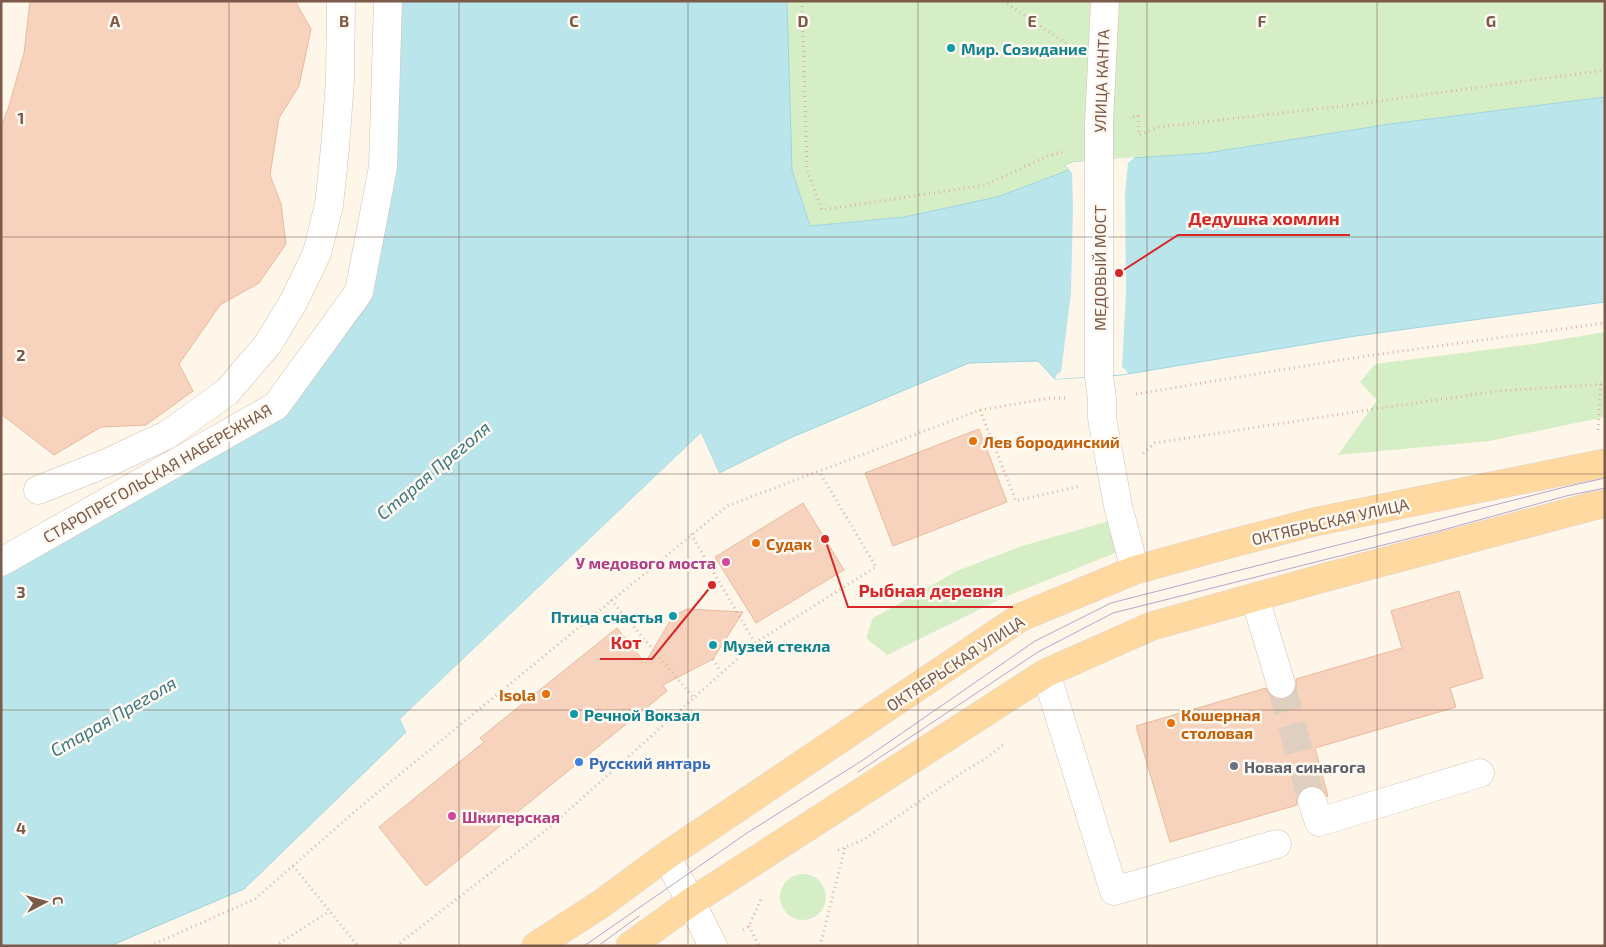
<svg xmlns="http://www.w3.org/2000/svg" width="1606" height="947" viewBox="0 0 1606 947" font-family="'Exo 2',sans-serif">
<style>
.green{fill:#d6eec5}
.water{fill:#bae5eb;stroke:#9fd5de}
.pier{fill:#fef6e9}
.building{fill:#f7d3be;stroke:#ebb99c}
.lines{fill:none;stroke-linecap:round;stroke-linejoin:round}
.minor-tunnel{stroke:#decfc1;stroke-width:28;stroke-dasharray:28 14;stroke-linecap:butt}
.minor-casing{stroke:#d5bfaf;stroke-width:29}
.major-casing{stroke:#ddd4d0;stroke-width:29}
.path{stroke:#ddb6a0;stroke-width:3;stroke-dasharray:1 4;stroke-linecap:butt}
.minor{stroke:#fff;stroke-width:28}
.major{stroke:#ffd99f;stroke-width:28}
.tram{stroke:#b8a4cb;stroke-width:1}
.grid{fill:none;stroke:#7c5a49;stroke-width:1;stroke-opacity:0.55}
.culture-dot{fill:#0f9aa8;stroke:#fff9f1;stroke-width:2}
.food-dot{fill:#e8710a;stroke:#fff9f1;stroke-width:2}
.hotel-dot{fill:#d1479c;stroke:#fff9f1;stroke-width:2}
.shop-dot{fill:#3f7fe0;stroke:#fff9f1;stroke-width:2}
.worship-dot{fill:#6b7280;stroke:#fff9f1;stroke-width:2}
.labels{text-anchor:middle;dominant-baseline:central;stroke-width:5;stroke-linejoin:round;paint-order:stroke}
.culture-label{font-size:16px;font-weight:bold;fill:#0d838f;stroke:#fff9f1;text-anchor:start}
.street-label{font-size:16px;fill:#7c5a49;stroke:#fff9f1}
.food-label{font-size:16px;font-weight:bold;fill:#c56008;stroke:#fff9f1;text-anchor:start}
.hotel-label{font-size:16px;font-weight:bold;fill:#b23c85;stroke:#fff9f1;text-anchor:end}
.shop-label{font-size:16px;font-weight:bold;fill:#366cbe;stroke:#fff9f1;text-anchor:start}
.worship-label{font-size:16px;font-weight:bold;fill:#5b616d;stroke:#fff9f1;text-anchor:start}
.water-label{font-size:18px;font-style:italic;fill:#3a7882;stroke:#fff9f1}
.grid-label{font-size:16px;text-anchor:middle;font-weight:bold;fill:#7c5a49;stroke:#fff9f1;stroke-width:5;stroke-linejoin:round;paint-order:stroke}
.leader{fill:none;stroke:#d62828;stroke-width:2}
.callout-dot{fill:#d62828;stroke:#fff9f1;stroke-width:2}
.callout-label{font-size:18px;text-anchor:middle;font-weight:bold;fill:#d62828;stroke:#fff9f1;stroke-width:5;stroke-linejoin:round;paint-order:stroke}
</style>
<rect width="100%" height="100%" fill="#fef6e9"/>
<path class="green" d="M787,1h818v96l-215,27 -183,29 -108,8 -102,36 -93,20 -94,9 -18,-56z
M1605,332v85l-116,24 -151,14 39,-55 -17,-18 15,-18 158,-20z
M1109,521l11,30 -115,46 -118,58 -21,-17 7,-20 84,-47 65,-25z
M780 897a23 23 0 1 1 46 0a23 23 0 1 1-46 0Z"/>
<path class="water" d="M399,1h388l5,169 18,56 94,-9 93,-20 72,-27 -4,-5 9,-3 133,-9 183,-29 215,-27v205l-249,34 -234,39 -67,4 -17,-18 -69,2 -179,75 -71,35 -18,-40 -301,286 6,13 -162,157 -134,57h-109v-371l284,-161 85,-111 24,-131z"/>
<path class="pier" d="M1135,157l-7,6 -3,31 1,99 -4,74 4,3 2,4 -73,5 2,-5 4,-2 10,-79 2,-85 -1,-35 -7,-8 9,-3z
M701,433l18,40 -2,2 -16,-38 -298,282 5,11 -2,2 -6,-13z"/>
<path class="building" d="M30,1h265l16,28 -12,57 -20,32 -9,57 11,29 5,40 -27,39 -39,22 -41,59 14,27 -47,34 -45,2 -47,28 -53,-41v-286l8,-22 15,-53z
M979,429l28,73 -114,44 -28,-73z
M803,503l41,67 -88,53 -41,-66z
M1459,591l24,87 -33,10 6,19 -141,41 13,48 -1,1 -5,-8 -6,-3h-8l-8,5 -3,6v8l-127,37 -34,-116 130,-38 4,7 7,4h9l7,-5 3,-6v-9l106,-31 -11,-37z
M687,609l56,3 -30,47 -50,26 4,6 -241,195 -47,-59 105,-85 -4,-4 137,-110 28,35 28,-47z"/>
<g class="lines">
<path class="minor-tunnel" d="M1281,684l31,117"/>
<defs>
<path id="minor" d="M1105,1l-6,122v253l3,23v19l16,88 17,64
M38,490l71,-28 58,-27 60,-43 41,-48 26,-43 23,-48 12,-48 6,-57 5,-68 1,-79
M1,562l275,-156 83,-114 24,-125 5,-166
M1255,598l26,86
M1046,673l68,218 163,-47
M1312,801l7,21 161,-49
M666,856l25,46 22,44"/>
<path id="major" d="M536,946l65,-42 65,-48 355,-239 114,-47 98,-27 81,-21 291,-59
M630,946l61,-44 355,-229 106,-47 182,-51 259,-69 12,-2"/>
</defs>
<use href="#minor" class="minor-casing"/>
<use href="#major" class="major-casing"/>
<path class="path" d="M802,1l5,169 15,40 163,-25 63,-29 16,-4
M1003,1l64,43
M1133,117l5,-1 1,19 20,-8 184,-21 262,-36
M1136,394l223,-37 246,-34
M980,410l71,-12h16
M1598,430l3,-46
M1143,453l12,-10 226,-35 117,-17 107,-7
M691,534l64,109
M611,600l82,97
M713,659l8,13
M838,850l25,-10 100,-68 22,-13 18,-14
M293,866l65,80
M749,926l10,20
M743,930l6,-4 12,-27
M150,946l105,-47 105,-92 367,-301 253,-96 36,91 64,-15
M275,946l55,-35
M396,946l155,-120 204,-183 121,-76 -57,-96
M820,946l25,-98"/>
<use href="#minor" class="minor"/>
<use href="#major" class="major"/>
<path class="tram" d="M858,772l180,-120 75,-39 326,-82 127,-35 39,-8
M584,946l163,-113 116,-73 172,-119 76,-38 454,-116 40,-9
M598,946l41,-30"/>
</g>
<path class="grid" d="M229,1v945M459,1v945M688,1v945M918,1v945M1147,1v945M1377,1v945M1,237h1604M1,474h1604M1,710h1604"/>
<g class="culture-dot">
<circle cx="951" cy="48" r="5"/>
<circle cx="673" cy="616" r="5"/>
<circle cx="713" cy="645" r="5"/>
<circle cx="574" cy="714" r="5"/>
</g>
<g class="food-dot">
<circle cx="973" cy="441" r="5"/>
<circle cx="756" cy="543" r="5"/>
<circle cx="546" cy="694" r="5"/>
<circle cx="1171" cy="723" r="5"/>
</g>
<g class="hotel-dot">
<circle cx="726" cy="562" r="5"/>
<circle cx="452" cy="816" r="5"/>
</g>
<circle class="shop-dot" cx="579" cy="762" r="5"/>
<circle class="worship-dot" cx="1234" cy="766" r="5"/>
<g class="labels">
<g class="culture-label">
<text x="961" y="48">Мир. Созидание</text>
<text x="663" y="616" text-anchor="end">Птица счастья</text>
<text x="723" y="645">Музей стекла</text>
<text x="584" y="714">Речной Вокзал</text>
</g>
<g class="street-label">
<text transform="translate(1101 81) rotate(-88)">УЛИЦА КАНТА</text>
<text transform="translate(1099 268) rotate(-90)">МЕДОВЫЙ МОСТ</text>
<text transform="translate(157 473) rotate(-30)">СТАРОПРЕГОЛЬСКАЯ НАБЕРЕЖНАЯ</text>
<text transform="translate(1330 521) rotate(-13)">ОКТЯБРЬСКАЯ УЛИЦА</text>
<text transform="translate(955 663) rotate(-33)">ОКТЯБРЬСКАЯ УЛИЦА</text>
</g>
<g class="food-label">
<text x="983" y="441">Лев бородинский</text>
<text x="766" y="543">Судак</text>
<text x="536" y="694" text-anchor="end">Isola</text>
<text x="1181" y="714">Кошерная<tspan x="1181" dy="18">столовая</tspan></text>
</g>
<g class="hotel-label">
<text x="716" y="562">У медового моста</text>
<text x="462" y="816" text-anchor="start">Шкиперская</text>
</g>
<g class="shop-label">
<text x="589" y="762">Русский янтарь</text>
</g>
<g class="worship-label">
<text x="1244" y="766">Новая синагога</text>
</g>
<g class="water-label">
<text transform="translate(433 470) rotate(-40)">Старая Преголя</text>
<text transform="translate(113 716) rotate(-30)">Старая Преголя</text>
</g>
</g>
<g class="grid-label">
<text x="115" y="27">A</text>
<text x="344" y="27">B</text>
<text x="574" y="27">C</text>
<text x="803" y="27">D</text>
<text x="1032" y="27">E</text>
<text x="1262" y="27">F</text>
<text x="1491" y="27">G</text>
<text x="21" y="124">1</text>
<text x="21" y="361">2</text>
<text x="21" y="598">3</text>
<text x="21" y="834">4</text>
</g>
<path class="leader" d="M1119 273L1178 235H1350M825 539L848 607H1013M712 585L652 659H600"/>
<g class="callout-dot">
<circle cx="1119" cy="273" r="5"/>
<circle cx="825" cy="539" r="5"/>
<circle cx="712" cy="585" r="5"/>
</g>
<g class="callout-label">
<text x="1264" y="225">Дедушка хомлин</text>
<text x="931" y="597">Рыбная деревня</text>
<text x="626" y="649">Кот</text>
</g>
<rect width="1606" height="947" fill="none" stroke="#7c5a49" stroke-width="5"/>
<g transform="translate(45 902) rotate(84)" stroke="#fff9f1" stroke-width="4" paint-order="stroke">
<path d="M0-4L9 19L0 12L-9 19Z" fill="#7c5a49"/>
<text y="-8" font-size="14" font-weight="bold" text-anchor="middle" fill="#7c5a49">С</text>
</g>
</svg>
